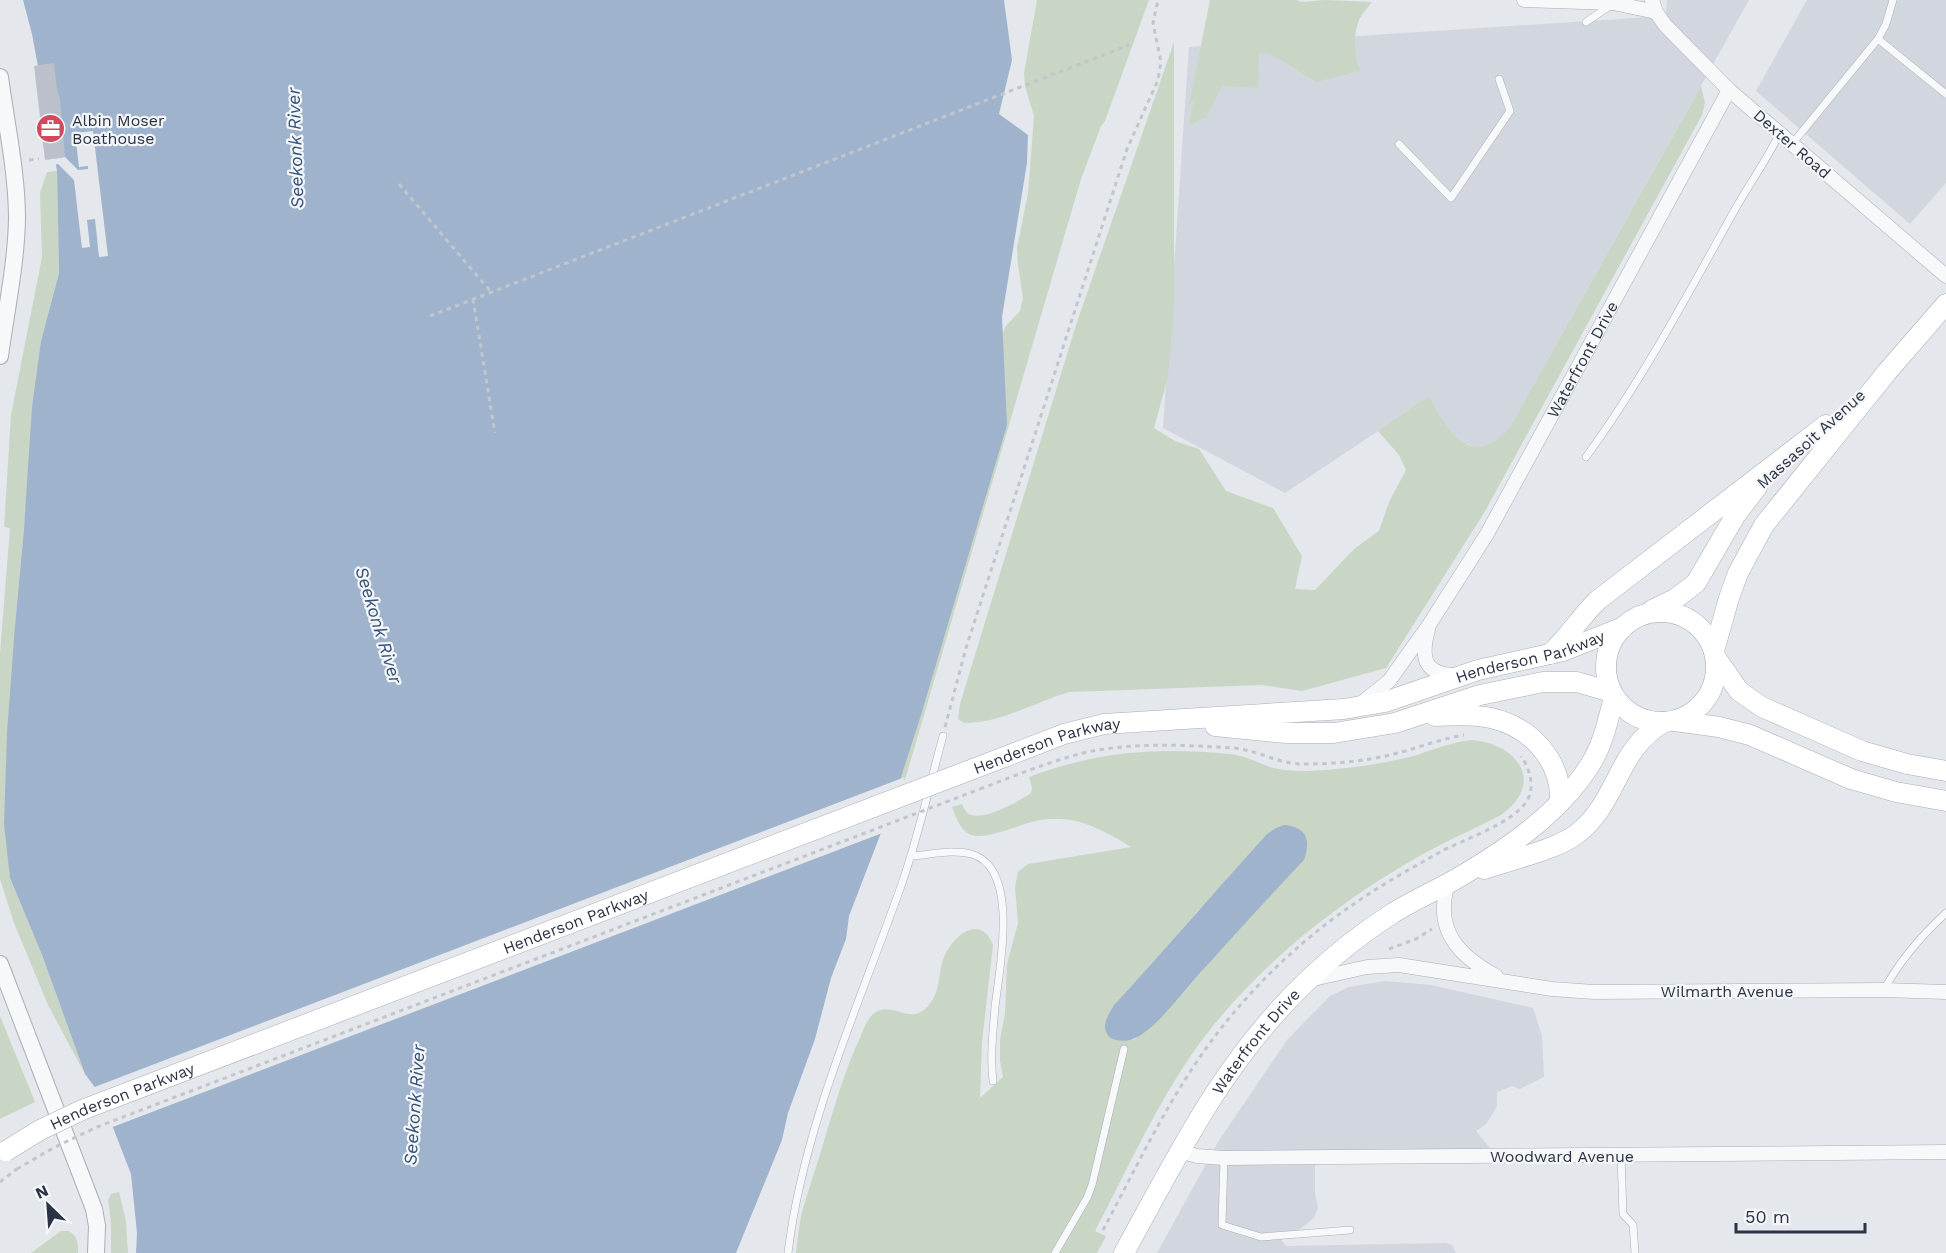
<svg xmlns="http://www.w3.org/2000/svg" width="1946" height="1253" viewBox="0 0 1946 1253" font-family="'Work Sans',sans-serif">
<style>
.built{fill:#d2d6de}
.green{fill:#c9d6c5;fill-rule:evenodd}
.water{fill:#9fb4cc}
.pier{fill:#e4e7ec}
.building{fill:#bbc0ca}
.lines{fill:none;stroke-linecap:round;stroke-linejoin:round}
.service-casing{stroke:#a9aeb7;stroke-width:8}
.minor-casing{stroke:#a9aeb7;stroke-width:15}
.tertiary-casing{stroke:#a9aeb7;stroke-width:18}
.secondary-casing{stroke:#a9aeb7;stroke-width:21}
.path{stroke:#c2c5cb;stroke-width:3;stroke-dasharray:4.5 4.5;stroke-linecap:butt}
.service{stroke:#f7f8fa;stroke-width:7}
.minor{stroke:#f7f8fa;stroke-width:14}
.tertiary{stroke:#f7f8fa;stroke-width:16}
.secondary{stroke:#fff;stroke-width:20}
.secondary-bridge-casing{stroke:#a9aeb7;stroke-width:21;stroke-linecap:butt}
.path-bridge{stroke:#c2c5cb;stroke-width:3;stroke-dasharray:4.5 4.5;stroke-linecap:butt}
.secondary-bridge{stroke:#fff;stroke-width:20}
.labels{text-anchor:middle;dominant-baseline:central;stroke-width:4.5;stroke-linejoin:round;paint-order:stroke}
.poi-label{font-size:16px;fill:#2b3445;stroke:#f4f6f9;text-anchor:start}
.street-label{font-size:16px;fill:#2b3445;stroke:#f4f6f9}
.water-label{font-size:18px;font-style:italic;fill:#34527a;stroke:#f4f6f9}
</style>
<rect width="100%" height="100%" fill="#e4e7ec"/>
<path class="built" d="M1667,0h82l-239,427 -9,10 -11,8 -11,3 -15,-5 -12,-9 -9,-12 -14,-25 -144,96 -122,-65 26,-381 477,-31z
M1807,0h139v183l-36,41 -154,-133z
M1385,981l46,4 102,23 9,28 2,41 -24,12 -8,-3 -15,6v14l-5,9 -6,9 -10,7 14,17 -5,15 -170,-1v31l3,15 -5,11 -18,14 -14,6 5,7 160,-3 6,2 4,8h-299l61,-111 69,-102 43,-44 19,-9z"/>
<path class="green" d="M1037,0h112l-44,121 -4,5 -20,53 -176,601 -20,5 116,-446 4,-12 15,-16 3,-13 -5,-33 -1,-17 11,-55 6,-77 -9,-30 -1,-13z
M1210,0h86l6,2 23,-2 47,2c-4,5 -9,11 -12,16 -7,13 -6,39 0,52h3l-47,12 -40,-25 -17,-5 -1,36 -36,-2 -16,31 -17,8 5,-27 -5,7z
M1174,42v265l-6,70 -14,51 21,13 24,8 27,42 47,17 29,48 -7,33 20,1 39,-41 25,-18 10,-29 17,-32 -7,-15 -21,-24 51,-35c19,37 43,75 81,31l191,-341 4,17 -3,12 -218,398 -98,155 -84,23 -40,-6 -193,7c-37,11 -66,31 -105,31l-6,-4 2,-15 116,-379z
M57,171l2,102 -18,68 -26,284 -5,253 32,77 43,119 -37,-69 -34,-82 -14,-44v-226l10,-125 -6,-1 7,-112 31,-158 -2,-64 7,-21z
M1472,740c46,4 74,43 29,75 -28,15 -58,27 -85,43 -87,49 -178,124 -232,208 -34,52 -60,110 -89,165l11,5 -9,17h-301c2,-15 3,-30 7,-45 6,-19 12,-38 18,-57 12,-39 22,-77 39,-113 3,-8 7,-18 13,-24 21,-17 40,19 60,-15 8,-13 5,-30 12,-44 10,-21 36,-41 48,-10l-11,97 -2,56 23,-21 -3,-16v-22l5,-25 2,-50 11,-41 -3,-36 3,-15 10,-8 103,-17c-21,-13 -47,-28 -72,-28 -8,0 -16,0 -23,2 -17,3 -51,21 -67,13 -10,-6 -13,-17 -17,-27l10,-3c2,5 4,9 9,11 15,5 48,-14 60,-22l1,-5 -3,-11c70,-26 128,-30 202,-23 15,2 25,8 39,13 11,3 24,4 36,4 35,-1 70,-6 104,-14 21,-6 40,-15 62,-17zM1199,909l4,61c-21,24 -43,54 -70,70l-28,-15 2,-8 7,-12 69,-74z
M0,1016l35,86 -35,17z
M119,1192l7,29 2,32h-17v-30l-3,-23 3,-6z
M61,1231h8c9,6 9,12 9,22h-47z"/>
<path class="water" d="M23,0h981l8,60 -13,54 29,21 -1,28 -25,154 5,108 -86,290 -27,84 -45,117 -3,23 -15,39 -16,61 -27,74 -6,27 -46,113h-600l1,-20 -6,-59 -31,-80 -15,-20 -43,-119 -32,-77 -6,-54 3,-91 8,-108 9,-97 8,-121 9,-66 18,-68 -2,-102 -25,-137z
M1284,825c23,2 27,15 20,35 -35,37 -69,74 -103,112 -19,21 -37,47 -60,63 -11,8 -36,10 -36,-9 0,-7 5,-14 9,-21 52,-56 101,-114 153,-171l9,-6z"/>
<path class="pier" d="M93,131l15,125 -9,1 -4,-38 -8,1 3,27 -8,1 -8,-68 -16,-16 -5,1 -1,-6 13,-2 13,13 10,-1v-3l-9,1 -4,-34z
M905,777l-20,55 -775,296 -13,-32 -5,-8z"/>
<path class="building" d="M54,63l3,27 3,8 5,59 -20,3 -11,-94z"/>
<g class="lines">
<defs>
<path id="service" d="M1586,22l25,-17
M1878,39l68,55
M1399,144l52,54 59,-87 -11,-32
M1792,144l86,-105 8,-15 7,-24
M1586,457c56,-77 101,-161 147,-244 15,-27 33,-52 47,-80
M911,856c18,-1 42,-7 60,-2 50,13 28,117 24,153 -2,25 -5,50 -2,74
M1884,990c16,-30 37,-54 62,-77
M1621,1156l2,58 10,11 2,28
M1224,1158l-2,67 39,12 89,-7
M788,1253c15,-125 70,-246 112,-364 18,-50 29,-102 43,-153
M1055,1253l32,-55 5,-13 32,-136"/>
<g id="minor">
<path d="M1524,0l89,3 43,9"/>
<path d="M1652,0l4,12 9,13 64,65 217,186"/>
<path d="M1428,630c-8,29 -3,45 29,45"/>
<path id="s1" d="M1359,705l30,-24 40,-56 58,-91 242,-444"/>
<path d="M1448,883c-14,46 9,72 48,93"/>
<path d="M1313,979l54,-12 32,-2 153,24 42,3 290,-2 62,2"/>
<path d="M1179,1151l18,5 27,2 722,-6"/>
</g>
<path id="tertiary" d="M0,77c6,46 17,95 17,142 -1,46 -11,92 -17,137
M0,964l94,245 3,17 -1,27"/>
<g id="secondary">
<path d="M1652,610l23,-11 21,-16 39,-67 22,-29"/>
<circle cx="1661" cy="667" r="55"/>
<path d="M1714,651l15,-53 9,-25 26,-48 123,-153 59,-68"/>
<path d="M1550,654c18,-16 30,-37 48,-54l228,-175"/>
<path d="M1716,658l23,33 23,16 100,44 45,13 39,7"/>
<path d="M1435,716c18,-1 38,-2 56,2 40,9 71,43 69,84"/>
<path d="M1675,721l44,6 31,8 101,44 45,13 50,9"/>
<path d="M1215,726l71,7h48l61,-10 85,-28 63,-13h34l34,10"/>
<path id="s2" d="M973,769l91,-35 40,-10 240,-15 41,-7 93,-32 85,-19 58,-23"/>
<path d="M1484,869c26,-9 75,-20 94,-36 40,-31 38,-83 86,-111"/>
<path id="s3" d="M1124,1253c55,-100 99,-192 184,-273 26,-25 54,-47 85,-67 18,-11 37,-20 56,-30 51,-29 109,-67 141,-118 13,-20 18,-45 24,-68"/>
</g>
</defs>
<use href="#service" class="service-casing"/>
<use href="#minor" class="minor-casing"/>
<use href="#tertiary" class="tertiary-casing"/>
<use href="#secondary" class="secondary-casing"/>
<path class="path" d="M29,160l10,-1
M399,184l92,108
M473,299l22,134
M430,316l699,-271
M945,727l21,-79 161,-499 31,-69 3,-18 -8,-39 5,-23
M980,789c34,-13 68,-27 103,-36 49,-11 100,-8 150,-5 25,2 45,16 70,16 32,0 65,-3 95,-11 22,-6 43,-14 66,-18
M1389,949l27,-10 16,-10
M0,1182l17,-13
M1103,1230c30,-56 57,-114 93,-167 39,-59 96,-117 155,-157 28,-20 59,-37 89,-54 24,-13 75,-29 88,-53 7,-15 1,-31 -7,-43"/>
<use href="#service" class="service"/>
<use href="#minor" class="minor"/>
<use href="#tertiary" class="tertiary"/>
<use href="#secondary" class="secondary"/>
<defs>
<g id="secondary-bridge">
<path id="s4" d="M6,1151l34,-21 42,-20 891,-341"/>
</g>
</defs>
<use href="#secondary-bridge" class="secondary-bridge-casing"/>
<path class="path-bridge" d="M17,1169l36,-21 44,-21 883,-338"/>
<use href="#secondary-bridge" class="secondary-bridge"/>
</g>
<defs>
<symbol id="office-disc" viewBox="-11 -11 22 22"><circle r="9.5" fill="#d1495b" stroke="#f4f6f9"/><path d="M-6-3h4V-5.5h4V-3h4V5H-6ZM-1-4.5V-3h2v-1.5ZM-6 0V1H6V0Z" fill="#fff"/></symbol>
</defs>
<g fill-rule="evenodd">
<use href="#office-disc" x="34" y="112" width="33" height="33"/>
</g>
<g class="labels">
<g class="poi-label">
<text x="72" y="120">Albin Moser<tspan x="72" dy="18">Boathouse</tspan></text>
</g>
<g class="street-label">
<text transform="translate(1792 144) rotate(41)">Dexter Road</text>
<text stroke="none"><textPath href="#s1" startOffset="414">Waterfront Drive</textPath></text>
<text transform="translate(1811 439) rotate(-42)">Massasoit Avenue</text>
<text stroke="none"><textPath href="#s2" startOffset="573">Henderson Parkway</textPath></text>
<text stroke="none"><textPath href="#s2" startOffset="78">Henderson Parkway</textPath></text>
<text stroke="none"><textPath href="#s4" startOffset="615">Henderson Parkway</textPath></text>
<text x="1727" y="991">Wilmarth Avenue</text>
<text stroke="none"><textPath href="#s3" startOffset="250">Waterfront Drive</textPath></text>
<text stroke="none"><textPath href="#s4" startOffset="129">Henderson Parkway</textPath></text>
<text x="1562" y="1156">Woodward Avenue</text>
</g>
<g class="water-label">
<text transform="translate(295 148) rotate(-92)">Seekonk River</text>
<text transform="translate(379 625) rotate(73)">Seekonk River</text>
<text transform="translate(414 1105) rotate(-86)">Seekonk River</text>
</g>
</g>
<g transform="translate(48 1205) rotate(335)" stroke="#f4f6f9" stroke-width="4.5" paint-order="stroke">
<path d="M0-4.5L10 22L0 15L-10 22Z" fill="#2b3445"/>
<text y="-9" font-size="16" font-weight="bold" text-anchor="middle" fill="#2b3445">N</text>
</g>
<path d="M1736 1223v9h129v-9" fill="none" stroke="#2b3445" stroke-width="3"/>
<text x="1745" y="1223" font-size="18" fill="#2b3445" stroke="#f4f6f9" stroke-width="4.5" paint-order="stroke">50 m</text>
</svg>
